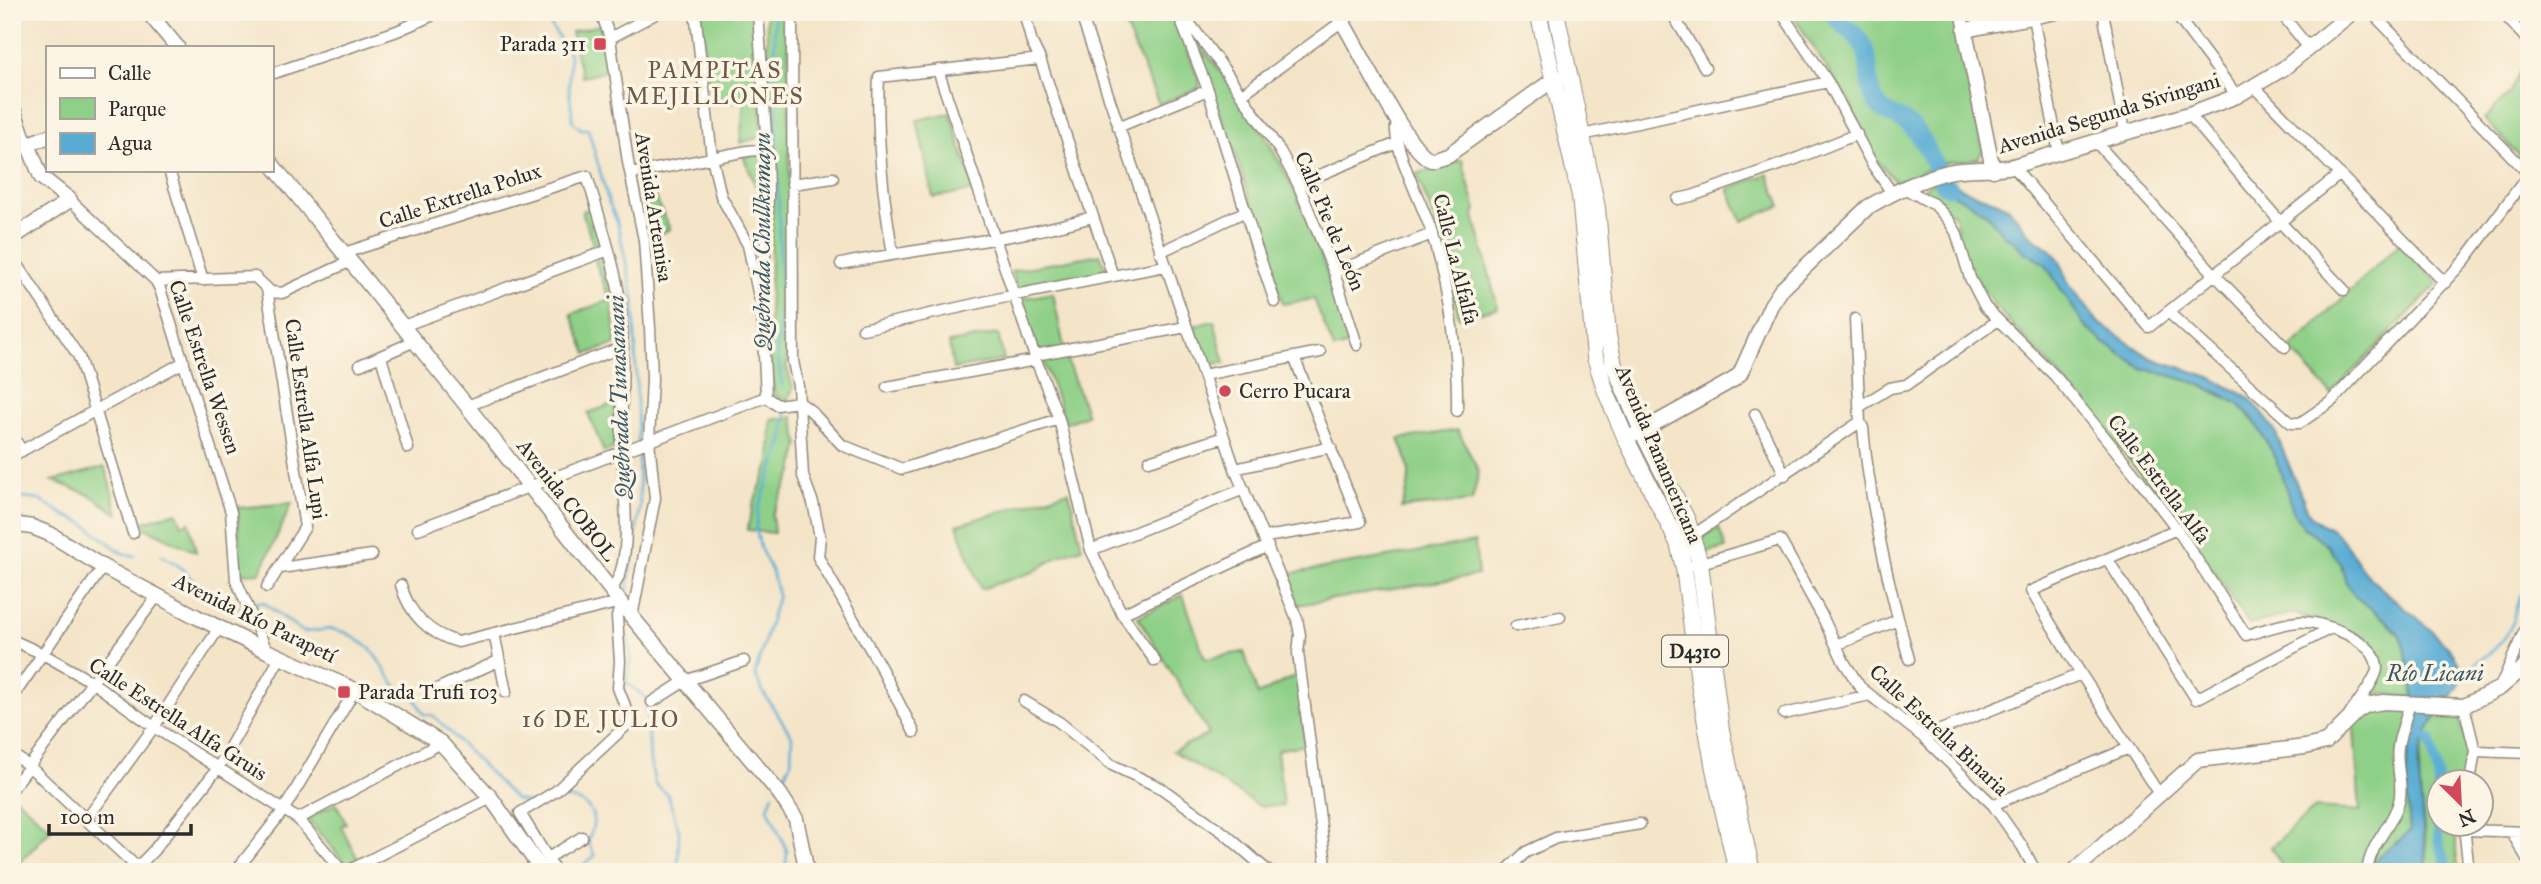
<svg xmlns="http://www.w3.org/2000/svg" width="2541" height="884" viewBox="0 0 2541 884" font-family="'IM FELL Great Primer',serif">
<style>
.green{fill:#8fd088;stroke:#5d7e5a;stroke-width:2}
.water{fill:#58acd4;stroke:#426c80;stroke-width:2}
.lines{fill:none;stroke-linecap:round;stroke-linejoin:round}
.stream{stroke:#58acd4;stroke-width:2.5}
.canal{stroke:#58acd4;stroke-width:10}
.river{stroke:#58acd4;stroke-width:18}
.street-casing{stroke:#90887a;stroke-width:13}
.secondary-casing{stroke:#90887a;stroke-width:17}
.primary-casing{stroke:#90887a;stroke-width:18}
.street{stroke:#fff;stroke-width:10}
.secondary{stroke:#fff;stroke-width:14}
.primary{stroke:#fff;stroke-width:16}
.poi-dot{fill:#d1495b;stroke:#fcf5e5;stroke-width:2.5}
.labels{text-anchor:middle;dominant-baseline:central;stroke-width:7;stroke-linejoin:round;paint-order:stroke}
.shield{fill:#fcf5e5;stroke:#6a6863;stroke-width:2}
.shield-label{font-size:19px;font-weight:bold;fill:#2b2b2b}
.poi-label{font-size:21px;fill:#2b2b2b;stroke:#fcf5e5;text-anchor:start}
.street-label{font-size:21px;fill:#2b2b2b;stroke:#fcf5e5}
.neighbourhood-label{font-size:23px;letter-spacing:2px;fill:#6c5946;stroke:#fcf5e5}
.water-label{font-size:23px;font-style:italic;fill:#3b5866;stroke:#fcf5e5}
</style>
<rect width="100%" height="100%" fill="#fcf5e5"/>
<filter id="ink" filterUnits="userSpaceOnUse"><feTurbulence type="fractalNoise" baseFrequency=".0143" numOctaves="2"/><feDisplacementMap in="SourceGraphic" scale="14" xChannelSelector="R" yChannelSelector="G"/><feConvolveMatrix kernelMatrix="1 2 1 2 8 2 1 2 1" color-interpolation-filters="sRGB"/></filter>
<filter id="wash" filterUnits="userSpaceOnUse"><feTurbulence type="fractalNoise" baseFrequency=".00686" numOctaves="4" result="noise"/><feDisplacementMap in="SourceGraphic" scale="28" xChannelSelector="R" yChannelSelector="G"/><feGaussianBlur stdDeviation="1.57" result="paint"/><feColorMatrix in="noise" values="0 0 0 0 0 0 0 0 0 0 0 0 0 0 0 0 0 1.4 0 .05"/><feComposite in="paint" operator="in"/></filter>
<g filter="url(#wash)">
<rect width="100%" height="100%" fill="#f4e5c9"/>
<path class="green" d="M700,12h54l9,124 -23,7 4,-43 -33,5z
M766,12h22l3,307 -4,49 6,20 -4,10 -7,1 -7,-4 -4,-17 -2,-61 4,-126z
M1119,12h53l27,68 1,6 -3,3 -38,15z
M1791,12h163l29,138 -5,9 -33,4 -49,19 -24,-27 -21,-49z
M600,25l11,45 -29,7 -11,-45z
M1186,26c32,43 67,86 92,133 32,58 53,122 72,186l-16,4 -20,-50 -31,5 -48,-152z
M2528,54l1,110 -1,1 -44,-46 26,-26z
M950,113l25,78 -42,6 -16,-77z
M762,155l-3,38 -16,-37z
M1462,160l14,50 -2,6 24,92 -39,9 -24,-96 -19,-47z
M1768,174l13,32 -39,15 -14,-32z
M652,176l-3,8 21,45 -19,10 -12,-54 1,-6z
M1933,182l53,31 17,22 12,7 8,9 22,13 40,62 18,16 39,26 51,14 46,22 22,26 15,28 19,56 9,13 24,19 13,19 5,17 9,14 32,25 12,13 6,13 8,51 -25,-4 -24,1 15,-38 -7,-14 -12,-7 -67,-23 -44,11 -68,-101 -115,-140 -67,-72 -30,-41 -8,-21 -6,-32 -31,-29z
M592,208l11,40 -8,2 -13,-39z
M2400,243l38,40 -107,111 -41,-45z
M1100,254l7,18 -90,18 -6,-19z
M607,257l9,87 -29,10 -16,-40 39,-14 -15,-39z
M1053,293l13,65 21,57 -21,8 -46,-124z
M1214,321l11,42 -20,1 -12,-38z
M998,334l6,26 -51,9 -4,-26z
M616,403l-2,45 -10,4 -16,-39z
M793,417l6,27 -6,28 -21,42 2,19 -27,-3 7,-28 16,-39 1,-43z
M1458,430l21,42 -7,29 -71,7c12,-28 10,-42 -2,-69z
M105,467l13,47 -28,-19 -37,-14z
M1069,491l13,57 -20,6 -29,18 -52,17 -24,-64z
M292,503l-32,70 -20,1 -2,-66z
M177,512l5,13 7,-3 7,30 -59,-28z
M1719,528l7,20 -21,5 -4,-15z
M1475,542l3,33 -181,30 -9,-31z
M1183,595l22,64 39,-7 14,43 40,-21 7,71 -28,5 6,56h-24l-86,-55 36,-17 -71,-117z
M2379,707l37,3 1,6 -9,35 -2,25 4,55c-15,15 -34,24 -45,41h-79l-15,-25 44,-39 45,3 -7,-95z
M2455,711l5,6 9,44 -5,21h-24v42l16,1v26l3,21h-32c2,-56 -25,-108 12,-160z
M16,798l35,31 -38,41 -1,-67z
M336,803l10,20 -5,3 18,35 -12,4 -40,-46z"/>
<path class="water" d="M1945,178l27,15 26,9 11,6 21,27 22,16 8,10 8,21 30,40 53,36 59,19 38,20 14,15 13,19 34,83c8,9 17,11 26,18 14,11 20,30 32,43 19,21 96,71 95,100 -1,15 -18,29 -26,41 -9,14 -15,33 -18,50l9,106h-62c11,-17 30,-26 45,-41l-4,-55 2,-25 9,-35 -12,-69 -6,-13 -12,-13 -32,-25 -9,-14 -5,-17 -13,-19 -24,-19 -10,-13 -18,-56 -23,-39 -14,-15 -18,-10 -28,-12 -51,-14 -39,-26 -18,-16 -40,-62 -22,-13 -8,-9 -12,-7 -17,-22 -53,-31z"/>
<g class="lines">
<path class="stream" d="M542,12l28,43 -1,34 4,33 8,7h7l21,74 8,18 17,78 4,143
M774,12l6,253 1,46 -4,38 5,36
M12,497l28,3 26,16 16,6 40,31 13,3
M161,555c5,3 10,5 15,9 17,12 38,47 63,42
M627,592l13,-86 -2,-58
M255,603l8,-1 40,30 29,-3 15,4 23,15 26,38 18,10 10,18 10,2 81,83 15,4
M628,638l3,20 -5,24 21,17 3,62 5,23 13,11 11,36 -1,41
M2461,673c17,-12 35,-21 46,-39 11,-16 5,-36 22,-47
M779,786l12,-24 1,-26 -28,-42 -9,-20 23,-79 -6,-23 -12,-24 -4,-20 2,-19 25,-68 3,-28
M773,794l-5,14 19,43 -2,21
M545,803c6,-1 11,-4 17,-4 16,-2 34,8 31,26 -1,6 -3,11 -5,17l7,14 -11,8 5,8"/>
<path class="canal" d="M2417,736l13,3 8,37v62l10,34"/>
<path class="river" d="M1833,12c8,15 25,20 32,37 7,17 0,36 11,53 7,12 20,14 31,21 18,13 27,42 36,61l6,3"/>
</g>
</g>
<g filter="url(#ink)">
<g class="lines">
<defs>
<path id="street" d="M601,12l9,26 18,124 16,78 6,88 2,51 -3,62 6,57 -23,119
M695,12l17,145 9,39 27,49 11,52
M758,12l9,137 1,46 -6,118 4,84
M792,12l1,349 5,25 5,90 10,27 7,34 -2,20 63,111 33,64
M1024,12l8,31 8,16 73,217
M1080,12l155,457 62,150 3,16 -2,18 29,219
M1181,12l40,53 59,86 18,33 36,88 23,73
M1671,12l34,56
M1781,12l47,70 44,82 20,29
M1961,12l4,18
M2032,12l27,141
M2103,12l22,120
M2174,12l63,84
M2280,12l29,36
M2371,12l158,162
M2502,12l27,30
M1182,14l-1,7 27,69 48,156 19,56
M610,38l49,-26
M938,70l98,290 23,59 32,131 31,64 33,47
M271,74l126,-43 34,-15 -2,-4
M2254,86l191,197
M1241,95l114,-83
M12,100l16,44
M2189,114l92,109 63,67
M1400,123l-4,4c-2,25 28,79 36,107 17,58 26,116 25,177
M1118,127l90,-37
M1582,135l246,-53
M2094,140l121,135 70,72
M2013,166l136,161 191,-153
M169,170l34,110
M631,174l116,-23 20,-2
M792,184l41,-6
M1298,184l99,-41
M1904,188l31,17 14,16 7,11 14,46 15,29 70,69 84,103 38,50 69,106c16,-4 35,-12 52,-13 23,-2 78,18 79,45 1,11 -21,37 -27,47
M1678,199l14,-3 101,-36 64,-26
M70,200l86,81 4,8 71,223 5,68 31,71
M1160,252l86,-41
M344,253l243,-77c11,37 24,75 31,113 9,53 2,107 4,160 0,35 14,114 -11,140
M893,254c-10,-55 -17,-122 -14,-177l161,-18
M12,256l67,101 54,176
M841,264c83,-17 170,-23 251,-47
M1334,272l98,-38
M156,281l99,-4 16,15 11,1 69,-32
M2168,312l123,111h9l32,-22 133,-141 64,-86
M1855,319l5,103 3,6c7,78 25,156 46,231
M403,326l206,-76
M863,329l152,-34 150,-29
M1035,355l151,-28
M381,357l27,91
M360,365l55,-24
M1203,375l117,-23
M887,387l149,-27
M766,397l11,8 22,-3 12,9 31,34 60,24 157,-50
M467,406l156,-59
M1859,407l31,-19 16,-3 91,-64
M1755,414l30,61
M12,435l10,16
M12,456l172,-94
M1149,461l75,-24
M1235,469l96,-22
M418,529l348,-132
M1265,537l95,-15 -66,-165
M1689,538l171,-116
M1091,550l153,-61
M2108,560l88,139 135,-71
M1694,565l86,-25 41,74 23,48 16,25 63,50 70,68 29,41 14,26
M280,568l92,-13
M401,585c8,29 28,49 57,57l163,-40 -4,15 3,44 -2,27 13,33 -75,70 -36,22 36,59
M267,587l38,-60 -38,-238
M1122,614l146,-68
M1516,626l44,-9
M494,633l12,59
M12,640l31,14 49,28 62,45 144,92 45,53
M1836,645l62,-25
M2501,685l28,-65
M437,689l61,-28
M12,698l91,-131
M1024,701l35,21 53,43 49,23 63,45 45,39
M652,702l33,-21 59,-20
M2464,706l11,45 -5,31
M1784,714l86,-19
M1923,737l158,-63
M2475,751l54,2
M12,754l17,12 113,106
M12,789l146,-194
M2159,794l-78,-120 -50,-83 146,-62
M1993,805l136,-57
M298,819l143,-76
M86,820l68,-93 65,-99
M2464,826l5,46
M2464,830l65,2
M2512,833l17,29
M548,858l34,-21
M133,872l21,-22 64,-82 63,-112
M235,872l48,-61 72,-121
M346,872l145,-74
M525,872l13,-8
M1505,872l21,-20 30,-14 84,-14
M2367,872c4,-31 24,-43 32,-70 5,-18 -4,-36 -1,-55 1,-11 9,-30 11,-42"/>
<path id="secondary" d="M148,12l29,35
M1336,12c21,29 68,137 95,148l17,-5 105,-75 10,-3
M271,163l196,243 165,211 148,177 16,25 11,53
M1993,170l-28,-140 91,-18
M12,238l58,-38 -29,-23 -13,-33 19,-7
M1634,435l99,-55 7,-6 31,-69 10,-15 87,-83c24,-14 52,-28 80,-35 21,-5 43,-1 65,-6l176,-52 48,-18 47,-28 69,-56
M12,524l20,3 18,7 53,33 94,50 70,34 88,39 86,53 50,55 52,74
M2073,872l125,-112 107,-13 21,-5 31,-31 10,-6 16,-3 81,4 36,-18 29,-25"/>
<path id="primary" d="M1538,12l42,184 15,161 11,35 20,47 52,104 6,25 16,121 14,80 23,103
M1556,12l41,196 11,127 6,30 28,66 45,89 13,43 21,167 31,142"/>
</defs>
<use href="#street" class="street-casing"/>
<use href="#secondary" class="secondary-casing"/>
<use href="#primary" class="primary-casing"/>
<use href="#street" class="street"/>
<use href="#secondary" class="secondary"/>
<use href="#primary" class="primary"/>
</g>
</g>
<g class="poi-dot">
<rect x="593" y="37" width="14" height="14" rx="3.5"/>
<circle cx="1225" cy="391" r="7"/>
<rect x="337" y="685" width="14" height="14" rx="3.5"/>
</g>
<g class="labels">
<rect class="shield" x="1662" y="635.5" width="66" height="31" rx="5"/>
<g class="shield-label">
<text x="1695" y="651">D4310</text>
</g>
<g class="poi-label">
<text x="586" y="44" text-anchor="end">Parada 311</text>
<text x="1239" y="391">Cerro Pucara</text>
<text x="358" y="692">Parada Trufi 103</text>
</g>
<g class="street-label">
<text transform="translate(2109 113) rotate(-17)">Avenida Segunda Sivingani</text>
<text transform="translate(460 196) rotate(-18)">Calle Extrella Polux</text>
<text transform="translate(654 207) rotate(81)">Avenida Artemisa</text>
<text transform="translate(1330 221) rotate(67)">Calle Pie de León</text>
<text transform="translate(1456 259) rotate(76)">Calle La Alfalfa</text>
<text transform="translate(205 367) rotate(71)">Calle Estrella Wessen</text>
<text transform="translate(306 419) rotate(82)">Calle Estrella Alfa Lupi</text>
<text transform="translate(1659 454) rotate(67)">Avenida Panamericana</text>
<text transform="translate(2159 479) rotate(53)">Calle Estrella Alfa</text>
<text transform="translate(567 500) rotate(52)">Avenida COBOL</text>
<text transform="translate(255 618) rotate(26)">Avenida Río Parapetí</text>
<text transform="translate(178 719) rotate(33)">Calle Estrella Alfa Gruis</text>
<text transform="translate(1939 730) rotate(43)">Calle Estrella Binaria</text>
</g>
<g class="neighbourhood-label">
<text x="715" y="70">PAMPITAS<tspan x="715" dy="26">MEJILLONES</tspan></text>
<text x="601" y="719">16 DE JULIO</text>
</g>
<g class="water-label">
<text transform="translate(762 241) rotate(-90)">Quebrada Chullkumayu</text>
<text transform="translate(619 397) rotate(-92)">Quebrada Tunasanani</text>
<text x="2435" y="673">Río Licani</text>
</g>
</g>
<rect width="2541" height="884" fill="none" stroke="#fcf5e5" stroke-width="42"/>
<rect x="46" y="46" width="228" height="126" fill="#fcf5e5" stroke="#a8a49b" stroke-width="2"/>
<rect x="60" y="68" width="35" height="10" fill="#ffffff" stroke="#a8a49b" stroke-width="2"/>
<text x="108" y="80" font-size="21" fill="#2b2b2b">Calle</text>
<rect x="60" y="98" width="35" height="21" fill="#8fd088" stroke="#a8a49b" stroke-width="2"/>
<text x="108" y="116" font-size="21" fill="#2b2b2b">Parque</text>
<rect x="60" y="133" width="35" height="21" fill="#58acd4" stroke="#a8a49b" stroke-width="2"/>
<text x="108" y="150" font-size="21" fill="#2b2b2b">Agua</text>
<g transform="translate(2460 803) rotate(156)"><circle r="33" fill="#fcf5e5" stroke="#a8a49b" stroke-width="2"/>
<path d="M0-5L12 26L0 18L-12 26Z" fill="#d1495b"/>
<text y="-10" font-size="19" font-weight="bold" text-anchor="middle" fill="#2b2b2b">N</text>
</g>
<path d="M49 824v10h142v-10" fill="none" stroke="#2b2b2b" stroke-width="3.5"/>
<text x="60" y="824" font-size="21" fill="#2b2b2b" stroke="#fcf5e5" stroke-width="5" paint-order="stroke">100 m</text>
</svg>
